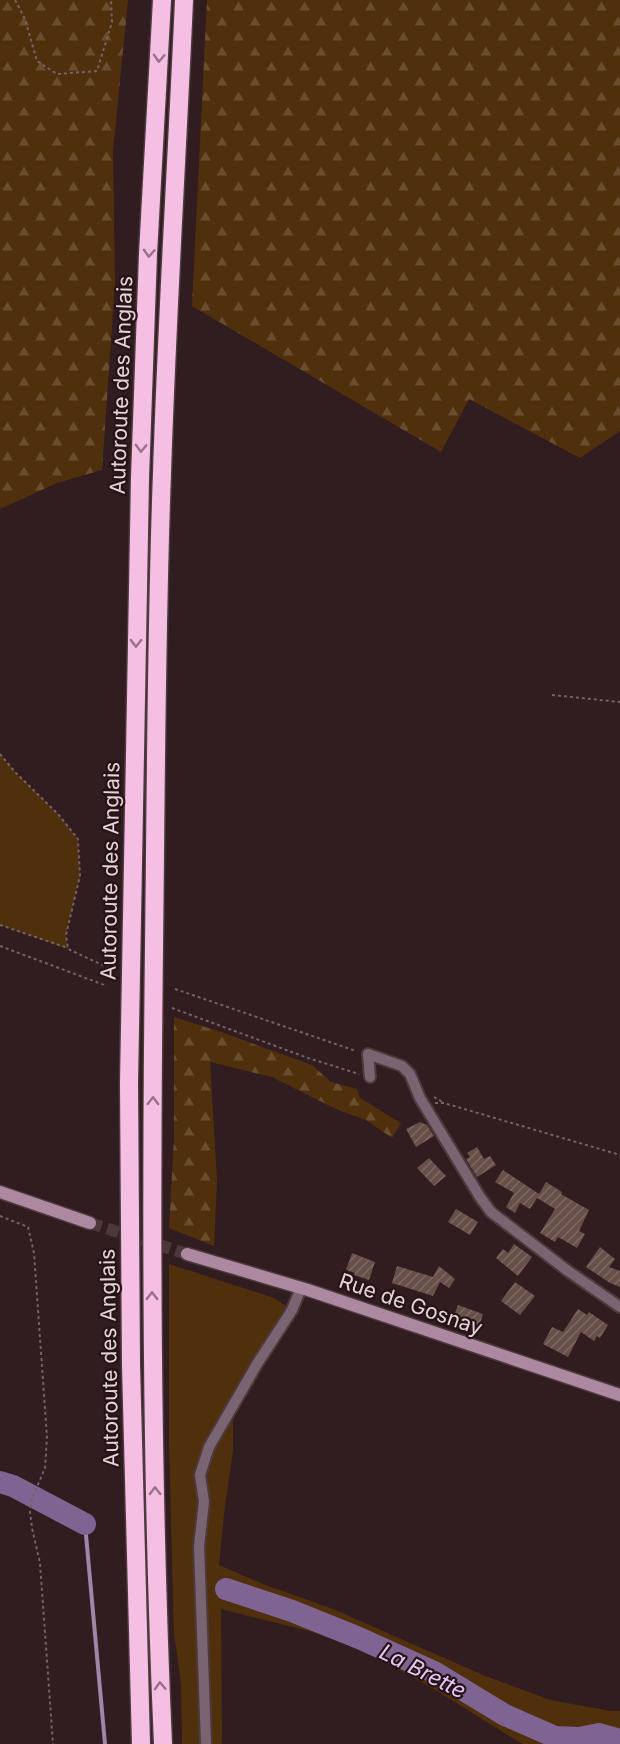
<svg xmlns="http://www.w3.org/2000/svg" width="620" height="1744" viewBox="0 0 620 1744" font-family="Inter,sans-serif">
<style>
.green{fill:#50300c}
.forest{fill:url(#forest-firs)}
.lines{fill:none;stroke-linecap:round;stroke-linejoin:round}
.stream{stroke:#9d86a7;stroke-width:4}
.river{stroke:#7f6493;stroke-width:22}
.building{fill:url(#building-hatch)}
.secondary-tunnel{stroke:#4c383b;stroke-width:12;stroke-dasharray:12 6;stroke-linecap:butt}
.street-casing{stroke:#4d3a3d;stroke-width:14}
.secondary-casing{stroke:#4d3a3d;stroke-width:15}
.highway-casing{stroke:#4d3a3d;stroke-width:21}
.path{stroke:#756266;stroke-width:2;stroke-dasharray:3 3;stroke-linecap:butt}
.street{stroke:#7a6472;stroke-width:10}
.secondary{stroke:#ac89a0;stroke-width:12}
.highway{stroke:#f5bfe3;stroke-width:18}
.oneway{stroke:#987287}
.labels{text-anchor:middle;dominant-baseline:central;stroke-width:4.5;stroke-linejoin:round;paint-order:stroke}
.street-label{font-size:21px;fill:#e3d5d7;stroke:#271317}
.water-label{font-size:22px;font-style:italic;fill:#e2c9f5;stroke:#271317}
</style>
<defs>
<pattern id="forest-firs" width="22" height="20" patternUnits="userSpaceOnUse" patternTransform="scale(1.5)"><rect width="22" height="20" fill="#50300c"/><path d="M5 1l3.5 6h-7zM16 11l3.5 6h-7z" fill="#694d2f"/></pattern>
<pattern id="building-hatch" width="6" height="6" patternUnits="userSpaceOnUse" patternTransform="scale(1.5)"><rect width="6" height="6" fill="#675049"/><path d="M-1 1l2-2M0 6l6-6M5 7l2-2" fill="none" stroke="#7d6862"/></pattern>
</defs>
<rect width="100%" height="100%" fill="#311c20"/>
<path class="green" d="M0,754l15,18 43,42 20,25 2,37 -14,59 2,14 -68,-24z
M169,1264l105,34 18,12 -59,96v44l-9,64 -5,51 44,19 70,25 150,66 67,25 61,11h9v33h-98l-83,-52 -75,-42 -55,-19 -88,-22 1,135h-40l-1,-60 -7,-51 -5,-189z"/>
<path class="forest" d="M0,0h128l-15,151 2,131 -13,188 -45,13 -57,26z
M207,0h413v431l-40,27 -111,-59 -28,53 -249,-146z
M174,1017l50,16 88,32 19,17 26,7 3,9 41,25 -9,15 -26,-18 -28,-10 -66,-33 -62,-15 7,118 -3,66 -45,-18 5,-90z"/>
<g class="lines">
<path class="stream" d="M85,1524l20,220"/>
<path class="river" d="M0,1482l13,4 72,38
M226,1589l66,22 67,27 75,34 71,43 50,22 24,1 20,-4 21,6"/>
</g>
<path class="building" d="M420,1122l7,3 7,11 -18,11 -10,-18z
M477,1147l7,12 6,-3 6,9 -19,12 -11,-18 4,-2 -3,-4z
M429,1158l17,18 -12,10 -17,-18z
M503,1170l36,24 7,-12 16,10 -1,2 28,16 -10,21 6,3 -8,14 -19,-11 -3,5 -15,-9 15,-24 -18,-11 -7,11 -10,-6 -5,10 -9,-6 8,-14 -19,-11z
M456,1209l22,13 -8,13 -22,-13z
M514,1244l18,13 -14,19 -22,-18 7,-9 5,4z
M600,1247l15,12 -6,8 11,4v16l-10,-4 -24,-16z
M352,1253l23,9 -6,18 -15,-5 1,-2 -9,-3z
M397,1266l36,11 6,-11 16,13 -6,9 -9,-6 -7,14 -41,-13z
M515,1282l20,14 -15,19 -19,-14z
M458,1305l25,9 -4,13 -26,-9z
M578,1309l9,6 2,-3 19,13 -8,13 -3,-2 -3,5 -13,-9 -13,25 -25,-13 9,-17 11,5z"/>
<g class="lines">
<path class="secondary-tunnel" d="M90,1223l97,31"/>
<defs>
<path id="street" d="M370,1077l-2,-23 34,12 8,8 10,24 60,99 11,15 77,59 52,36
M206,1744l-7,-198 5,-44 -4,-27 9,-28 48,-83 35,-54 9,-22"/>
<path id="secondary" d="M0,1192l90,31
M187,1254l121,36 312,105"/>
<path id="highway" d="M141,1744l-10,-379 -2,-282 11,-605 8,-224 14,-254
M163,1744c-12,-266 -12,-532 -9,-798 2,-157 2,-315 8,-473 5,-158 15,-315 22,-473"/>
</defs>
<use href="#street" class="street-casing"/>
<use href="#secondary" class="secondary-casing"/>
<use href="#highway" class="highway-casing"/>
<path class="path" d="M15,0l10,19 12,42 20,13 40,-3 15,-49 -1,-22
M552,695l68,7
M0,754l15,18 43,42 20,25 2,37 -14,59 2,14 41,19
M0,925l68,23
M0,946l107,40
M175,989l181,62
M172,1008l136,50 51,16
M434,1097l10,6
M435,1103h9l176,52
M0,1216l28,11 6,26 13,184 -2,31 -13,31 -2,13 2,16 8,35 13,181"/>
<use href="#street" class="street"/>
<use href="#secondary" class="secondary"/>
<use href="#highway" class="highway"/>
</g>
<defs><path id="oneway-chevron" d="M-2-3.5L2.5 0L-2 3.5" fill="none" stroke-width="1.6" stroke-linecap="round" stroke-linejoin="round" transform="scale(1.5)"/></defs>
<g class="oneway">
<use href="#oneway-chevron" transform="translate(159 58) rotate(93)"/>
<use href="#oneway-chevron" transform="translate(149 253) rotate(93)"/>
<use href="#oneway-chevron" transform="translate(141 448) rotate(92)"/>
<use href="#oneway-chevron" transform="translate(136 643) rotate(91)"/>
<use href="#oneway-chevron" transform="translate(153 1101) rotate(-89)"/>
<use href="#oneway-chevron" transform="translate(152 1296) rotate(-90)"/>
<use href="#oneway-chevron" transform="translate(155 1491) rotate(-91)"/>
<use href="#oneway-chevron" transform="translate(160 1686) rotate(-92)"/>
</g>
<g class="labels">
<g class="street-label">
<text transform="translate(121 385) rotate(-88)">Autoroute des Anglais</text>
<text transform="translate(110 871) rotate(-89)">Autoroute des Anglais</text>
<text transform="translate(411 1304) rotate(19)">Rue de Gosnay</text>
<text transform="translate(109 1358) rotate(-91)">Autoroute des Anglais</text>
</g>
<g class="water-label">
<text transform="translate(423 1671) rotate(27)">La Brette</text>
</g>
</g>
</svg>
